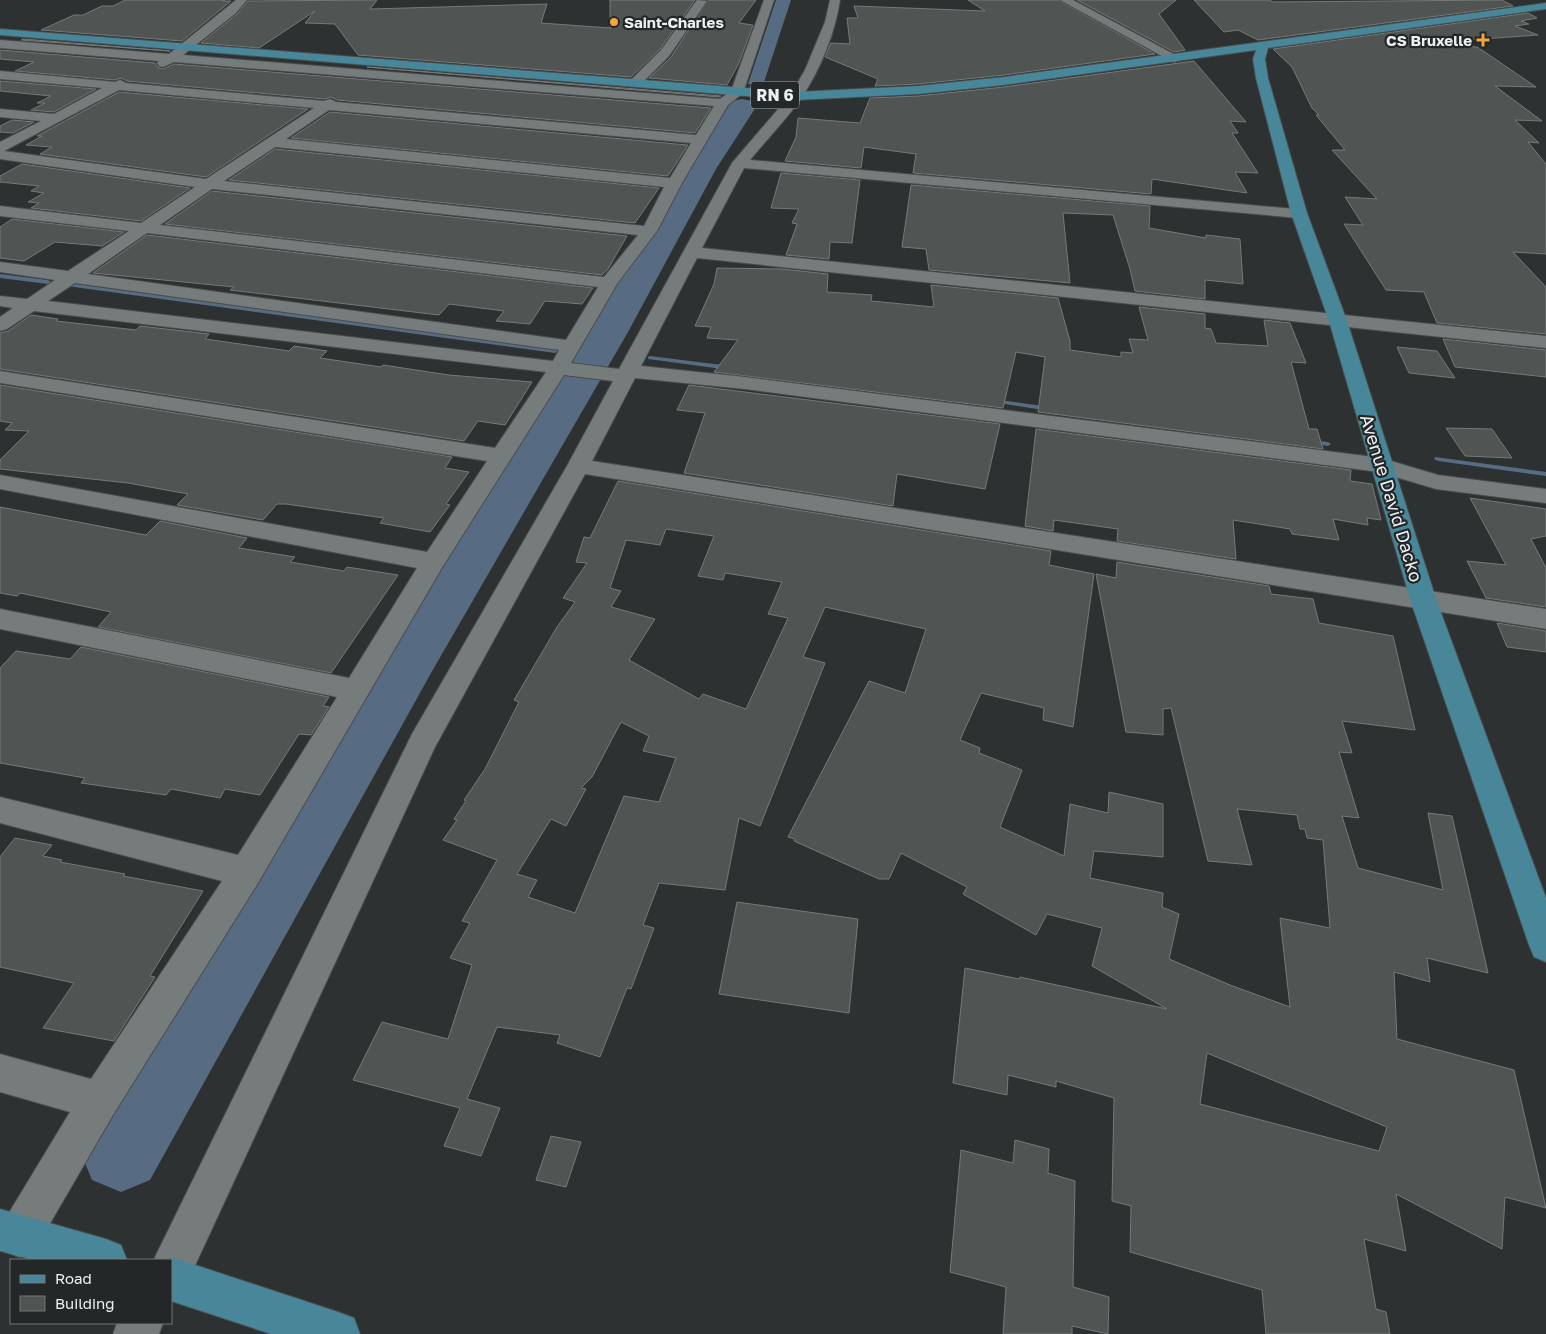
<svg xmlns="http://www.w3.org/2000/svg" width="1546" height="1334" viewBox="0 0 1546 1334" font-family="'Golos Text',sans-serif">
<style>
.water{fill:#576c82}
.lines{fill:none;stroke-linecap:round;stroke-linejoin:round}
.stream{fill:#576c82;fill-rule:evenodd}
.river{fill:#576c82;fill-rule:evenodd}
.building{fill:#505553;stroke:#757a78;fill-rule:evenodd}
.street-casing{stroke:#494d4d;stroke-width:2}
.primary-casing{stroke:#494d4d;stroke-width:2}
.street{fill:#767b7c;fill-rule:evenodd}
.primary{fill:#488699;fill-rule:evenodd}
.poi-dot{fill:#f2a541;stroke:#232728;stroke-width:2}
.labels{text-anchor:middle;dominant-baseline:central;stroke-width:4.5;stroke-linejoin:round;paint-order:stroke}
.far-poi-label{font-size:15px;font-weight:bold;fill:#edf0f0;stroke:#232728;text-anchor:start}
.shield{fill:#232728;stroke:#b0b4b4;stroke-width:1}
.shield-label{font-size:16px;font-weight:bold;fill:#edf0f0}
.street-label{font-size:18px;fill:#edf0f0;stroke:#232728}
</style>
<rect width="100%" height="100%" fill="#2d3132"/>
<path class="water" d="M776,0h15l-28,85 -15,-1z"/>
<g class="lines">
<path class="stream" d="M0,274l48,6 3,2 -3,2 -48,-6z
M69,283l486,66 3,2 -3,2 -488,-67 -1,-1z
M650,356l80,10 3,2 -3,2 -82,-11v-2z
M993,399l57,8 3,2 -3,2 -59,-9 -1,-1z
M1310,440l18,2 3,2 -3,2 -20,-3v-2z
M1435,457l111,15v4l-108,-15 -4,-2z"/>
<path class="river" d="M742,99l10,2 4,6 -40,62 -88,163 -197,341 -281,507 -29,12 -29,-12 -12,-29 12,-29c151,-244 304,-486 458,-728 62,-97 116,-199 182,-293z"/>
</g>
<path class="building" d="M125,0h100l-2,1h8l-49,40 -141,-11 33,-15h9l19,-9h11z
M377,0l-7,9 177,-5 -6,19 69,5v-28h85l-35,49 -29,28 -273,-22 -23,-31 -30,-1 10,-12 -56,37 -58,-5 36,-29 11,-13z
M708,0h48l-17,23 14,2 -14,38 -12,22 -78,-7 22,-21z
M968,0h90l97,54 -151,21 -86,9 -43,2 3,-7 -53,-22 6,-14 19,1 -3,-26h11l-4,-12 131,5z
M1077,0h99l-17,14 26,36 -11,2z
M1194,0h75l4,2 229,-2 11,6 -255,34 -20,-10 -14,2z
M1528,13l9,5 -16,3 8,3 -14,2 23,9 -84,6 25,7 57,39 -41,-1 47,35 -27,-1 24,23 -11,-1 18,22v90l-33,-2 33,35v47l-109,-11 -13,-31 -38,-2 -42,-66 19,1 -18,-28 32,2 -45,-49h13l-29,-35h3l-7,-7 -20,-41 -19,-18z
M23,39l147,12 -149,-11z
M0,50l155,13 2,4 6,2 11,-5 537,44 -16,25 -358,-33 -6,-3 -7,2 -197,-18 -6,-3 -6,2 -100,-9 19,-9 -34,-3z
M1194,61l52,61 -16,-1 8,12h-6l26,40 -23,-1 12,21 -95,-14 -1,15 -238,-21 3,-19 -52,-7 -3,21 -76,-7 11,-24 2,-19 62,5 10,-25 48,-2 86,-9z
M367,67l354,29 -2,1z
M0,81l96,8 -42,23 -23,-2 14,-7h-8l14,-7 -51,-5z
M119,92l189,17 -102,68 -166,-23 12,-7 -26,-2 16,-9h-5z
M330,112l357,33h1l-20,31 -377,-38z
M12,120l22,2 -21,11 -13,-1v-6z
M275,149l384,39 -24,35 -406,-43z
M22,164l168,24 -49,33 -110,-13 8,-5 -11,-1 16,-9 -13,-2 8,-5 -39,-4v-6z
M781,173l79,7 -8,63 -22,-1 -1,17 -43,-4 11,-31 -5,-1 7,-14 -28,-1z
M911,185l239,21 -1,22 57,10v-3l34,4 3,45 -38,-4v19l-70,-8 -5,-22 -17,-54 -50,-2 7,70 -141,-13 -3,-21 -24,-2z
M212,191l415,45 -19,33 -6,6 -437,-51z
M12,219l112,13 -22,14 -47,-4 -31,19 -24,-3v-31z
M147,235l446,53 -11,16 -37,-3 -15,23 -34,-3 8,-10 -55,-7 -10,11 -209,-25 4,-3 -141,-14z
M717,268l65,1 46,5 -1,18 45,3 -1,6 63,6 -3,-22 127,13 12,43v9l51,7v-5l12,1 -4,-14 19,1 -9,-33 66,7v14l6,1 5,14 52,3 -4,-26 26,3 16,40 -15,-1 18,67h8l6,20 -285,-37 7,-55 -29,-5 -13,56 -289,-36 24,-32 -31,-2 4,-11 -16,-1 19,-42z
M31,315l27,4 -2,2 80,9 4,-4 69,8 -4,5 84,12 5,-5 33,5 -7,7 61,9 2,-2 66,10 83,7 -27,43 -27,-4 -14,20 -464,-72v-36l8,-2z
M1443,339l103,11v27l-91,-10z
M1397,347l40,4 18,27 -46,-5z
M0,385l452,72 -7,11 24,4 -23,32 4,1 -20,27 -50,-9 4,-5 -98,-14h-9l-14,16 -86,-15 11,-11 -60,-11 -128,-14v-9l29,-29 -24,-1 7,-7 -12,-2z
M689,385l311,39 -15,65 -88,-15 -4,32 -209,-33 21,-60 -28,-3z
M1446,428l46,1 20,29 -47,-2z
M1036,429l315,41 -1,11 22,3 9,36 -14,-2 1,7 -35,-6 6,21 -47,-6 -2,-5 -57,-9 3,39 -119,-18 1,-12 -64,-9 -1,11 -28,-5z
M618,481l433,70 -2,14 45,9 -21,153 -30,-7 1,-12 -63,-15 -21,47 20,8 -1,5 43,17 -22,57 64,29 6,-52 38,9 1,-21 54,12v53l-69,-6 -4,27 73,15 -1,14 17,7 -10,45 61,26 60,22 -10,-89 50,10 -7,-88 -16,-2 -2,-9h-5l-3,-14 -60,-6 15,56 -44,-4 -37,-153 -8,1v26l-37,-3 -30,-158 20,4 1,-16 152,24 2,8 42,5 6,24 74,13 22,94 -73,-9 10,32 -13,-1 20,66 -17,-2 16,52 85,22 -15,-77 24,3 36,157 -61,-15 3,24 -36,-10 3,67 117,31 32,138 -41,-11 -3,52 -106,-55 10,57 -42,-12 12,70 10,3 4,22h-124l-4,-44 -132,-38 1,-46 -19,-5 2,-103 -58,-17v6l-48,-12 -1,20 -54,-12 12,-115 54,11 1,-2 147,32 -75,-43 10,-38 -55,-14 -11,21 -73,-41 4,-7 -66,-34 -12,26h-10l-85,-38 1,-2 -7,-2 81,-156 36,12 21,-64 -101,-22 -22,50 22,6 -65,163 -21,-8 -14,72 -66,-7 -16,42 11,3 -23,61 -4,-1 -27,69 -43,-14 3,-8 -63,-8 -30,72 33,9 -19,48 -37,-10 16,-38 -107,-28 29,-58 66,17 24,-74 -22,-7 20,-35 -8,-2 35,-61 -54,-20 14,-20 -3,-1 12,-18 -2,-1 21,-31 34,-67 -5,-2 43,-73 18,-25 -12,-4 24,-35 -11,-1 8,-25 6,1zM666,529l48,7 -16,40 25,4 2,-7 57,9 -14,32 20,4 -42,91 -43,-15 -4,5 -70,-39 26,-41 -44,-12 10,-16 -11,-3 16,-48 34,5zM621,722l28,14 -6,15 33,7 -17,44 -35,-6 -49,117 -47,-16 9,-17 -20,-6 34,-55 15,7 20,-37 -5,-1 11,-11zM1207,1053l180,74 -8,24 -179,-47z
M1470,498l76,11v27l-15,3 15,29v39l-60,-9 -19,-37 39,4z
M0,507l146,28 14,-14 87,17 -8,10 56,9 -5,5 54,9 3,-4 51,8 -67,98 -233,-46 13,-15 -91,-19 -3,3 -17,-3z
M1497,623l49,8v21l-39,-5z
M81,647l248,50 -6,9 6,1 -18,28 -12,-1 -39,61 -35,-6 -5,9 -49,-9 -5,6 -85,-12 4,-5 -85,-15v-95l16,-17 54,8z
M15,838l37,7 -9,11 19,4 -2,2 65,12 -2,2 80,15 -53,85 5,1 -41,64 -71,-13 31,-45 -74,-16v-110z
M737,902l121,17 -9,94 -130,-19z
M551,1136l30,6 -15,45 -30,-7z
M1015,1140l34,9 -1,24 27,8 -2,106 36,10 -1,37 -36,-8v8h-69l3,-47 -56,-15 11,-122 52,13z"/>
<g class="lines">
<defs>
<path id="street" d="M236,0h11l-11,13 -53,42 537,44 11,-8 33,-91h10l-31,93 -15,12 -46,78 -25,48 -40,53 -46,79 48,6 113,-206 59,-69 14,-24 20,-48 5,-22h10c-5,33 -19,68 -38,97 -15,22 -35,42 -52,63l555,50 2,3 -2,3 -6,2 -555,-50 -42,80 844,88v12l-849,-90 -56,108 104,11 636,81 57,17 108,14v14l-110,-14 -57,-17 -634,-83 -110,-11 -43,83 954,148v20l-961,-155 -150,273 -249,538 -15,6v-31h-17l2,-5 256,-521 155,-268 46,-85 -49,-6 -121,191 -185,317 -145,232 -79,136 -15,6 -15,-6c-4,-12 -4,-18 0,-30l66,-109 -70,-20v-38l91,25 131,-198 -222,-58v-26l238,58 99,-158 -337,-68v-20l349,69 68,-110 -417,-79v-14l427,77 60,-91 -487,-78v-12l495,77 51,-76 -512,-61 -27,18 -7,2v-14l13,-9 -13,-2v-10l27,3 28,-19 -55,-8v-10l68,9 61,-40 -129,-15v-10l141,17 54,-36 -195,-28v-17l41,-21 -41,-4v-8l54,5 48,-26 -102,-9v-8l115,11 5,-2 6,3 198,18 6,-2 6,3 360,33 18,-29 -540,-44 -11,5 -4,-1 -2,-3 2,-2 -159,-13v-8l169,14zM119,90l195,18 -108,71 -202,-28zM329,110l362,33 -21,35 -384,-39zM275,147l389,40 -20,39 -420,-45zM212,189l426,46 -34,42 -444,-52zM147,233l451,54 -32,53 -478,-66zM75,283l484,67 -6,11 -505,-60z
M697,0l10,1 -38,55 -30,30h-8l-2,-3 2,-3 30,-30z
M1060,0h13l108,58 -6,4 -4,-1z
M117,1323h46l-4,11h-46z"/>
<path id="primary" d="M1546,3v6l-278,39 -3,11 3,19 39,135 40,108 89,278 110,299v64l-12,-5 -5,-12 -119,-346 -81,-278 -38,-108 -35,-135 -3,-19 3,-9 -252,35 -86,9 -122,6 -796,-65v-6l796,63 122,-6 86,-9z
M0,1209l106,30 15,6 6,15h-94l-33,-9z
M171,1257l167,55 16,6 6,16h-89l-100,-33v-41h-7z"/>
</defs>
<use href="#street" class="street-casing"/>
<use href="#primary" class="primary-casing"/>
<use href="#street" class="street"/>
<use href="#primary" class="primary"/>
</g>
<g class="poi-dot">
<circle cx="614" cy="22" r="5"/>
<path d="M1480.5 32.5h5v5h5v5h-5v5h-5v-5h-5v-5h5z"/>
</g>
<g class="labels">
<g class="far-poi-label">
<text x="624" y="22">Saint-Charles</text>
<text x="1472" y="40" text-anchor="end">CS Bruxelle</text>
</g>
<rect class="shield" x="751" y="81.5" width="48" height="27" rx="4"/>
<g class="shield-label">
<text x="775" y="95">RN 6</text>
</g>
<g class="street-label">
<text transform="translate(1392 498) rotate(73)">Avenue David Dacko</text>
</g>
</g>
<rect x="10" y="1259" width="162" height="65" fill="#232728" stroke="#747778"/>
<rect x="20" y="1275" width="25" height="8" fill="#488699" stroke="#747778"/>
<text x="55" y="1284" font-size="15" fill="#edf0f0">Road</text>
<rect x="20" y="1296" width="25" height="15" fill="#505553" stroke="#747778"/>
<text x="55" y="1309" font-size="15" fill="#edf0f0">Building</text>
</svg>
